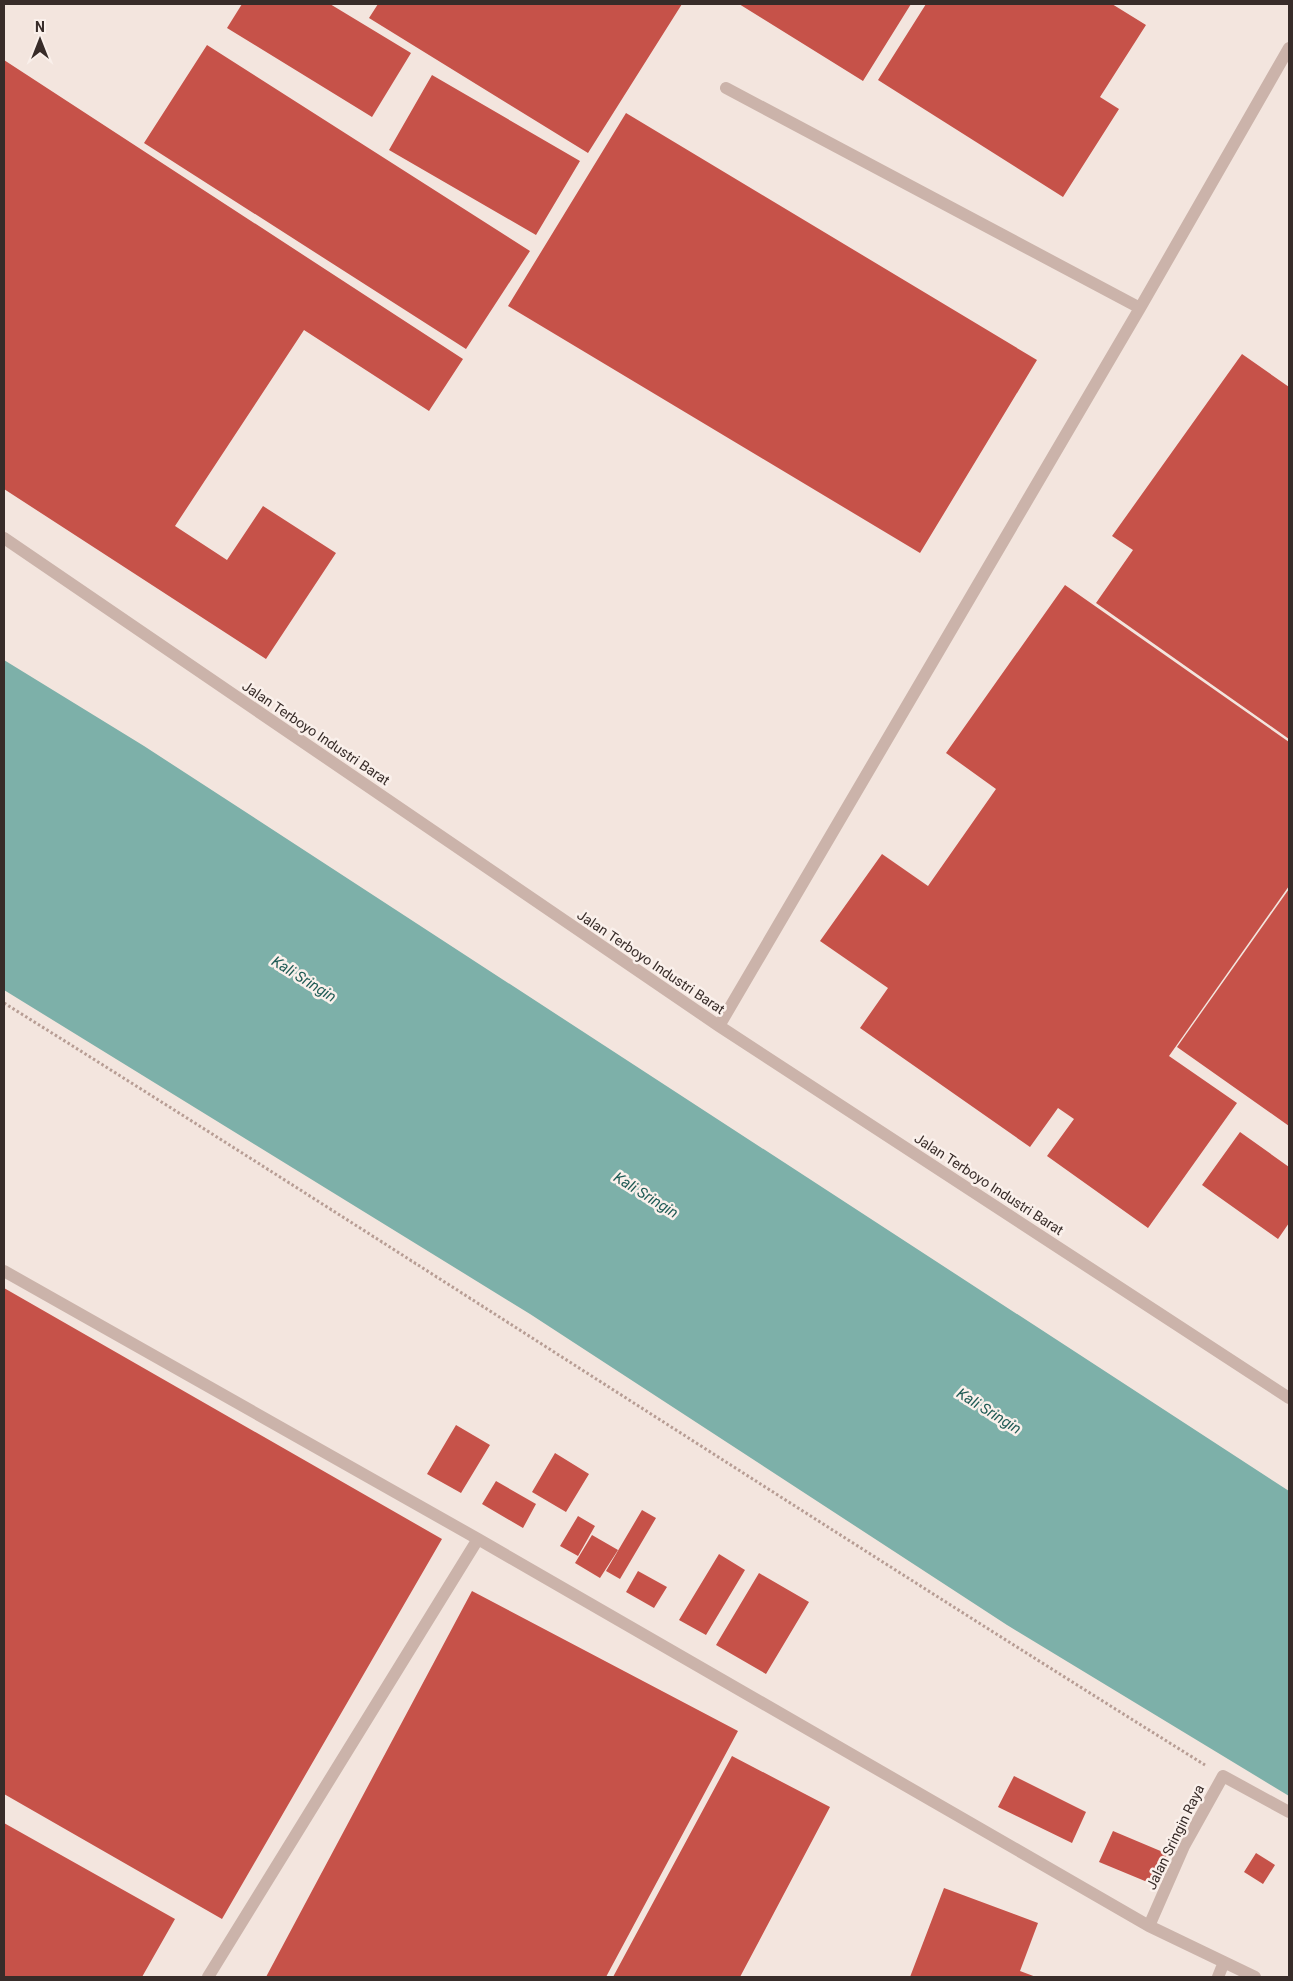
<svg xmlns="http://www.w3.org/2000/svg" width="1293" height="1981" viewBox="0 0 1293 1981" font-family="Roboto,sans-serif">
<style>
.water{fill:#7db0a9}
.building{fill:#c65249}
.lines{fill:none;stroke-linecap:round;stroke-linejoin:round}
.path{stroke:#b79d94;stroke-width:3;stroke-dasharray:2.5 2.5;stroke-linecap:butt}
.lane{stroke:#cbb3aa;stroke-width:12}
.labels{text-anchor:middle;dominant-baseline:central;stroke-width:5;stroke-linejoin:round;paint-order:stroke}
.street-label{font-size:14px;fill:#382c29;stroke:#faf0eb}
.water-label{font-size:15px;font-style:italic;fill:#1e5a54;stroke:#faf0eb}
</style>
<rect width="100%" height="100%" fill="#f3e5de"/>
<path class="water" d="M4,660l140,86 1145,745v305l-282,-171 -477,-311 -526,-324z"/>
<path class="building" d="M242,4h88l81,49 -39,64 -145,-89z
M378,4h304l-94,149 -219,-135z
M739,4h172l-48,77z
M926,4h186l34,21 -46,72 19,12 -56,88 -185,-117z
M207,45l323,206 -64,98 -322,-206z
M4,60l459,299 -34,52 -125,-81 -129,196 52,34 36,-54 73,47 -70,106 -262,-170z
M432,75l148,86 -44,74 -147,-85z
M626,113l411,247 -117,193 -412,-247z
M1242,354l47,33v352l-193,-136 37,-53 -21,-14z
M1065,585l224,157v144l-120,170 68,47 -89,125 -101,-72 27,-37 -16,-11 -28,39 -170,-119 28,-40 -68,-47 62,-87 46,32 68,-97 -50,-36z
M1289,889v237l-112,-79z
M1240,1132l49,35v56l-11,16 -76,-54z
M4,1288l438,251 -220,380 -218,-125z
M456,1425l34,20 -29,48 -34,-19z
M555,1453l34,21 -23,38 -34,-20z
M496,1481l40,23 -13,24 -41,-24z
M642,1510l14,8 -36,61 -14,-8z
M578,1516l17,10 -17,30 -18,-10z
M592,1535l26,15 -18,28 -25,-15z
M719,1554l26,16 -39,65 -27,-15z
M638,1571l29,16 -13,21 -28,-16z
M759,1573l50,29 -43,72 -50,-29z
M472,1591l266,140 -132,246h-340z
M732,1756l98,51 -90,170h-127z
M1014,1776l72,36 -14,31 -74,-36z
M4,1823l171,96 -33,58h-138z
M1113,1831l57,24 -13,31 -58,-24z
M1256,1853l19,12 -12,19 -19,-12z
M944,1888l94,35 -18,48 16,6h-126z"/>
<g class="lines">
<path class="path" d="M4,1003c402,251 798,511 1201,762"/>
<path class="lane" d="M726,88l414,220
M4,538l715,488 570,372
M719,1026l421,-718 149,-260
M4,1271l474,268 671,387 106,51
M1149,1926l35,-80 39,-70 66,36
M208,1977l270,-438
M1218,1977l6,-15"/>
</g>
<g class="labels">
<g class="street-label">
<text transform="translate(316 733) rotate(34)">Jalan Terboyo Industri Barat</text>
<text transform="translate(651 962) rotate(34)">Jalan Terboyo Industri Barat</text>
<text transform="translate(989 1184) rotate(33)">Jalan Terboyo Industri Barat</text>
<text transform="translate(1175 1837) rotate(-64)">Jalan Sringin Raya</text>
</g>
<g class="water-label">
<text transform="translate(304 979) rotate(32)">Kali Sringin</text>
<text transform="translate(646 1195) rotate(32)">Kali Sringin</text>
<text transform="translate(989 1411) rotate(32)">Kali Sringin</text>
</g>
</g>
<rect width="1293" height="1981" fill="none" stroke="#382c29" stroke-width="10"/>
<g transform="translate(40 40)" stroke="#faf0eb" stroke-width="4" paint-order="stroke">
<path d="M0-4L9 19L0 12L-9 19Z" fill="#382c29"/>
<text y="-8" font-size="14" font-weight="bold" text-anchor="middle" fill="#382c29">N</text>
</g>
</svg>
